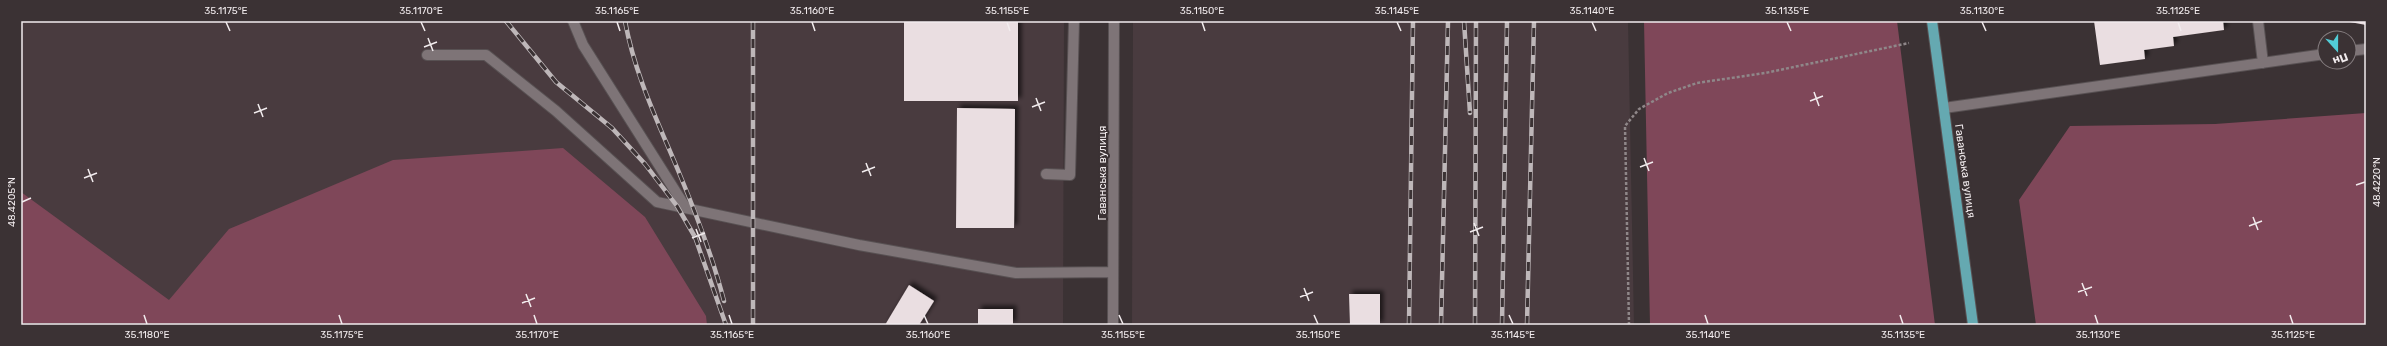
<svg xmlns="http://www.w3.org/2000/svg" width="2387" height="346" viewBox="0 0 2387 346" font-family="Rubik,sans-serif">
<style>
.built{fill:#493b3f}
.green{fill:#7f4759}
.building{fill:#eadee1;filter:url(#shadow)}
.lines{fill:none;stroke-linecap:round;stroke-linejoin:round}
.minor-casing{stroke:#585153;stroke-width:12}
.major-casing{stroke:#585153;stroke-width:12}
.path{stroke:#8f8789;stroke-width:2.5;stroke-dasharray:3 2;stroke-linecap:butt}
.minor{stroke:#7e7477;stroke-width:10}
.major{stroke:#65a9b1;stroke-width:10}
.rail-casing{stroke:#beb7b9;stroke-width:4.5}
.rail{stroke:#3b3234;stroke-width:3;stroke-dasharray:9;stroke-linecap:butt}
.ticks{fill:none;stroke:#f2ecee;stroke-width:1.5}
.labels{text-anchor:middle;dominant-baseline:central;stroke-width:4;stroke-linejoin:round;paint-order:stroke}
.street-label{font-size:11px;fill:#f2ecee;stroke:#3b3234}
.neatline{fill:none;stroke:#f2ecee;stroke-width:1.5}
.ticks-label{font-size:10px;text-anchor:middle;fill:#f2ecee}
</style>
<defs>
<filter id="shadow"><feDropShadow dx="3.5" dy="-3.5" stdDeviation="2" flood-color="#0009"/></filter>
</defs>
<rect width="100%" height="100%" fill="#3b3234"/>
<path class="built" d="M21,21h1043l-1,304h-1042z
M1133,21h495l6,304h-502z"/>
<path class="green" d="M1644,21h253l38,304h-285z
M2366,113v212h-330l-17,-125 51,-74 145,-2z
M563,148l82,69 61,99 1,9 -686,-2v-131l148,108 60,-71 164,-69z"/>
<path class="building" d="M904,21h114v80h-114z
M2094,21h129l1,9 -51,7 1,9 -30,4 1,9 -45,6z
M2350,21h16v4l-16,-3z
M957,108l58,1 -1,119h-58z
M909,285l25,16 -15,24h-34z
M1349,294h31v31h-30z
M978,309h35v16h-35z"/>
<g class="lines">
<defs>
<path id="minor" d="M573,21l10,24 103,163
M2258,21l5,42
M2349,51l17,-2
M427,55h59l70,56 101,91 202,43 157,28 97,-1
M1944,108l381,-54
M1046,174l24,1 4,-154
M1113,325l1,-304"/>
<path id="major" d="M1932,21l41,304"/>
</defs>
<use href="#minor" class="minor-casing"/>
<use href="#major" class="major-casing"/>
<path class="path" d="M1629,325l-4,-199 14,-17 29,-16 29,-10 68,-10 144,-30"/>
<use href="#minor" class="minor"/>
<use href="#major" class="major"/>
<defs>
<path id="rail" d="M506,21l50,61 56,46 33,36 32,42 18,31 31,88
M625,21c10,55 34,103 55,154 17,41 33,83 44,126
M753,21v304
M1464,21l6,92
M1409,325l4,-304
M1441,325l7,-304
M1475,325l1,-304
M1502,325l5,-304
M1527,325l7,-304"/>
</defs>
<use href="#rail" class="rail-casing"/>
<use href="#rail" class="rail"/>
</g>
<path class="ticks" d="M226,22l4,9M421,22l4,9M617,22l3,9M812,22l3,9M1007,22l3,9M1202,22l3,9M1397,22l4,9M1592,22l4,9M1787,22l4,9M1982,22l4,9M2178,22l3,9M428,38l5,13M424,47l13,-5M1814,92l5,14M1036,98l5,13M1810,101l13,-5M258,104l5,13M1032,107l13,-5M254,113l13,-5M1644,158l5,13M866,163l5,13M1640,167l13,-5M88,169l5,13M862,172l13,-5M84,178l13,-5M2356,185l9,-3M22,202l9,-4M2253,217l5,13M1474,223l5,13M2249,226l13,-5M696,229l5,13M1470,232l13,-5M692,238l13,-5M2082,283l5,13M1304,288l5,13M2078,292l14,-5M526,294l5,13M1300,297l13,-5M522,303l13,-5M144,315l3,9M339,315l3,9M534,315l3,9M729,315l3,9M924,315l4,9M1119,315l4,9M1314,315l4,9M1509,315l4,9M1705,315l3,9M1900,315l3,9M2095,315l3,9M2290,315l3,9"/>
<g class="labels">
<g class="street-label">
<text transform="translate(1965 171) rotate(82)">Гаванська вулиця</text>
<text transform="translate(1102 173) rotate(-90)">Гаванська вулиця</text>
</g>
</g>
<rect width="2387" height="346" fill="none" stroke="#3b3234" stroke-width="44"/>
<g transform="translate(2337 50) rotate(159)"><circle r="19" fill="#3b3234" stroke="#847c7e"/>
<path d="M0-3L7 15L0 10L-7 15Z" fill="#52ccd6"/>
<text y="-6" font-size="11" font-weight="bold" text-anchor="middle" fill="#f2ecee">Пн</text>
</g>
<rect x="22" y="22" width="2343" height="302" class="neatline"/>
<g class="ticks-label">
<text x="226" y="14">35.1175°E</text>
<text x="421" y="14">35.1170°E</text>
<text x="617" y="14">35.1165°E</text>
<text x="812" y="14">35.1160°E</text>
<text x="1007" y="14">35.1155°E</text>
<text x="1202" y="14">35.1150°E</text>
<text x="1397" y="14">35.1145°E</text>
<text x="1592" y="14">35.1140°E</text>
<text x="1787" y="14">35.1135°E</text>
<text x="1982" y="14">35.1130°E</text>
<text x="2178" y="14">35.1125°E</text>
<text transform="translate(2376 182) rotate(-90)" y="4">48.4220°N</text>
<text transform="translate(11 202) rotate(-90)" y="4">48.4205°N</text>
<text x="147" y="338">35.1180°E</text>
<text x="342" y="338">35.1175°E</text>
<text x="537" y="338">35.1170°E</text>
<text x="732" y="338">35.1165°E</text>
<text x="928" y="338">35.1160°E</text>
<text x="1123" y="338">35.1155°E</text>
<text x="1318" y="338">35.1150°E</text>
<text x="1513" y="338">35.1145°E</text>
<text x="1708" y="338">35.1140°E</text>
<text x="1903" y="338">35.1135°E</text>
<text x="2098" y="338">35.1130°E</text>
<text x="2293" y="338">35.1125°E</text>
</g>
</svg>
